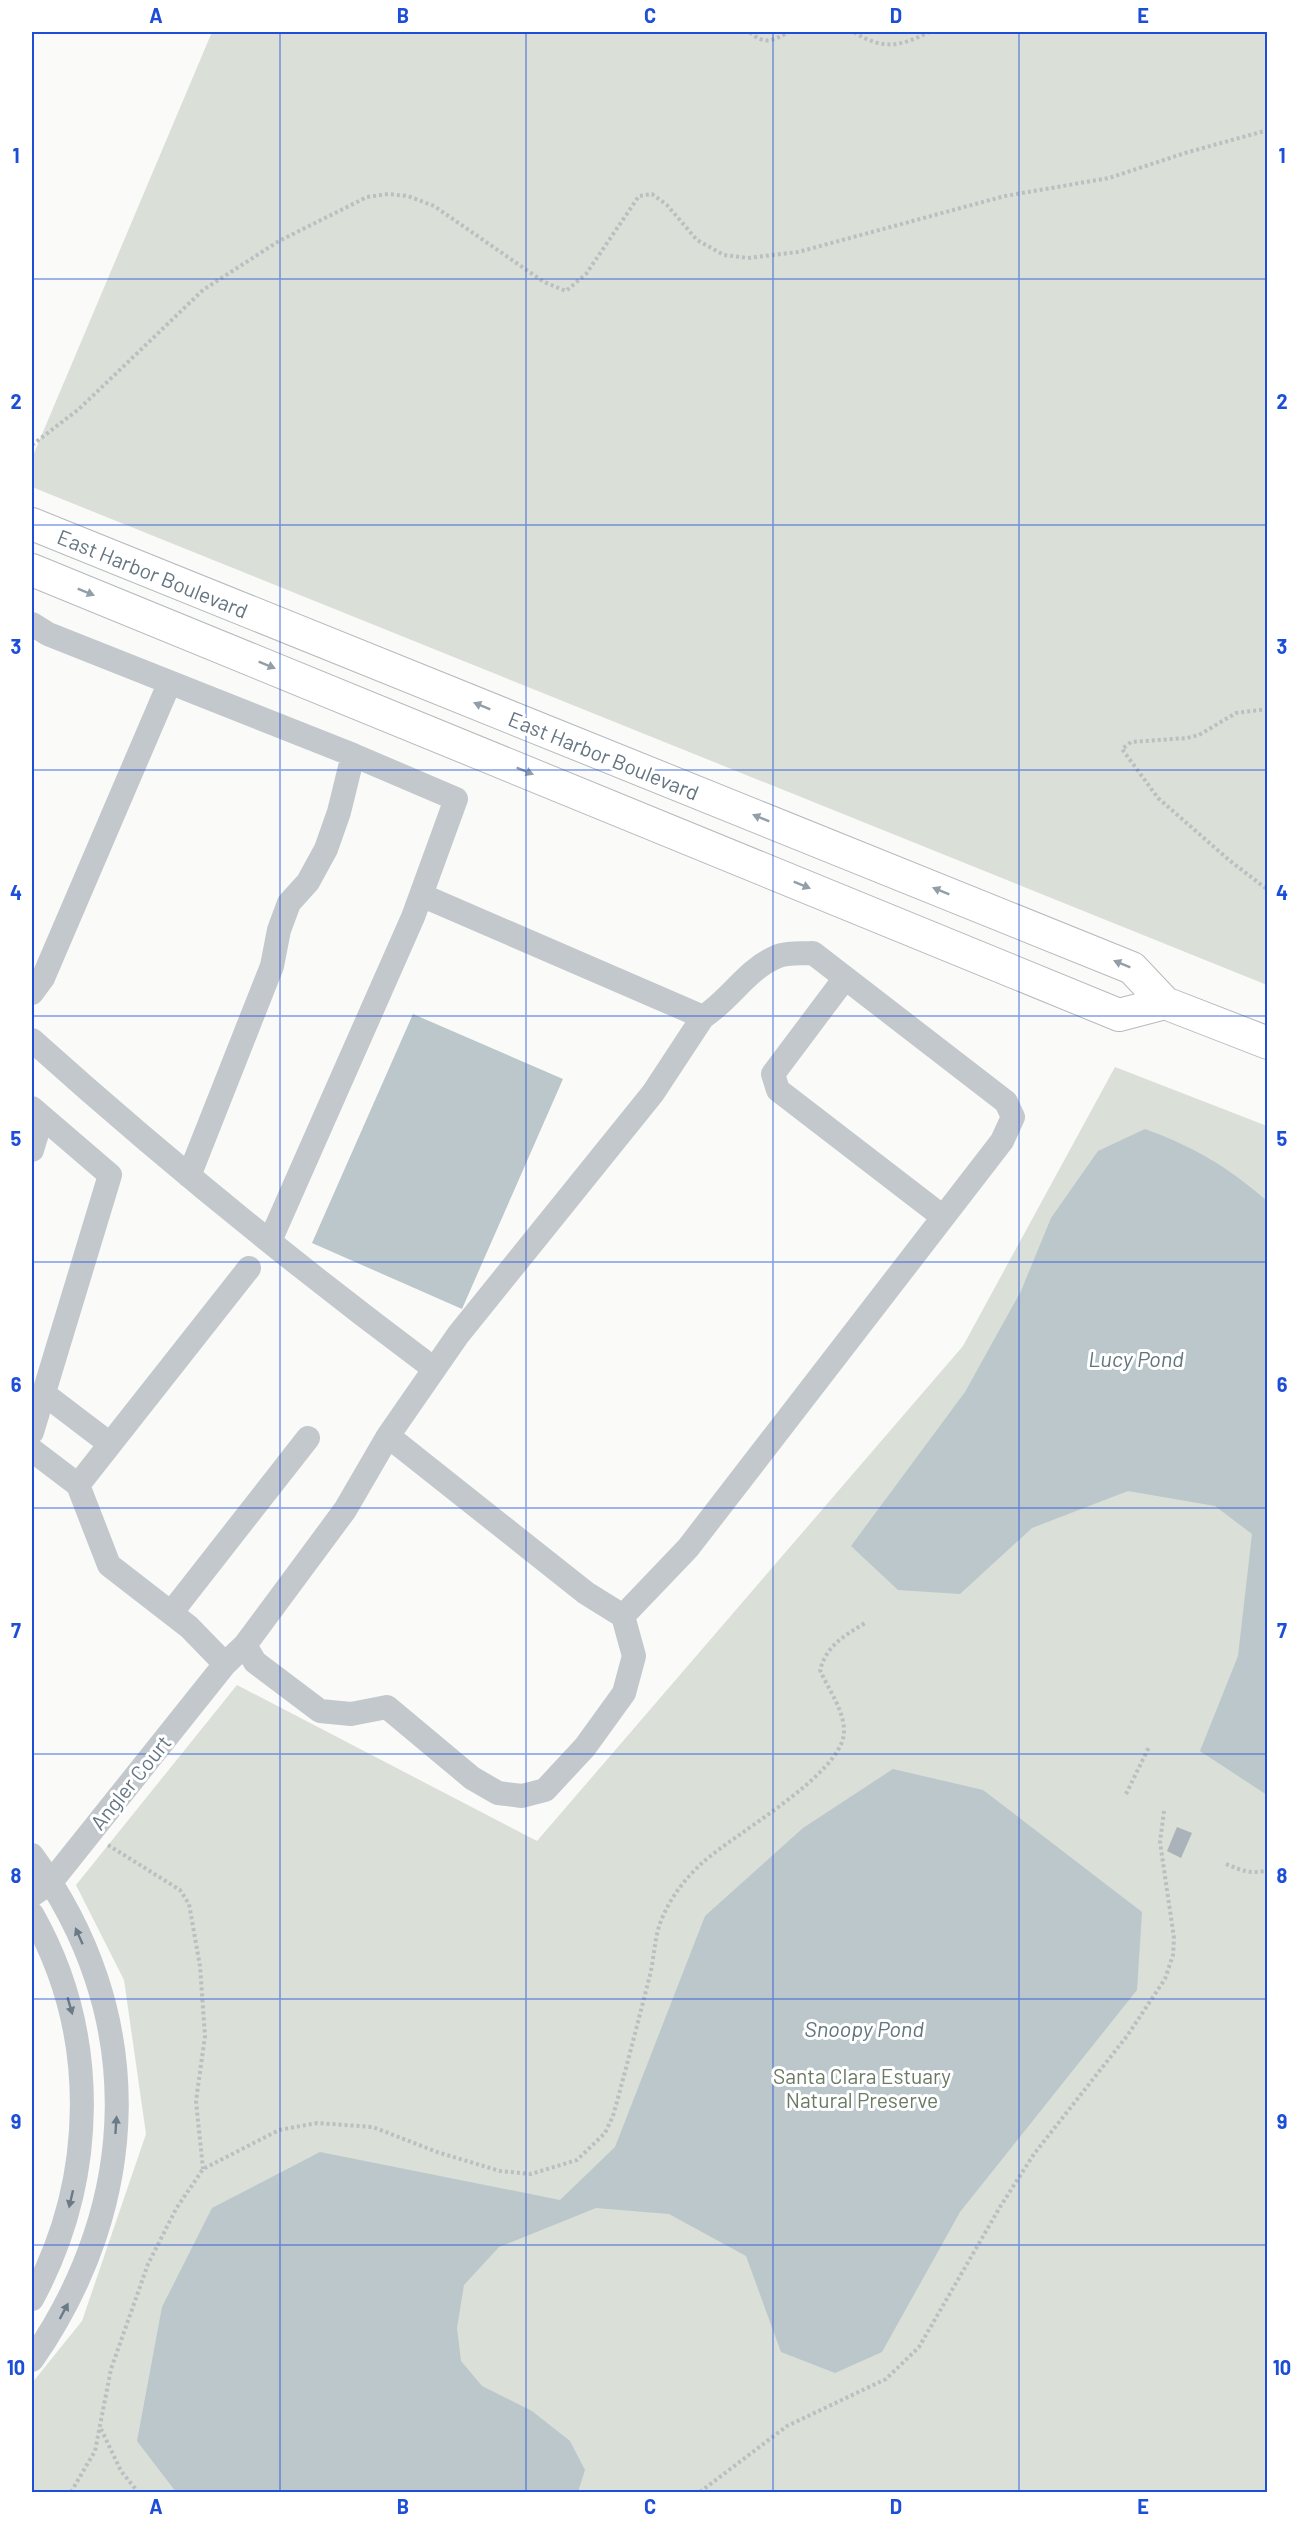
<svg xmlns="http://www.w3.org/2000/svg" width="1299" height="2524" viewBox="0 0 1299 2524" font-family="Barlow,sans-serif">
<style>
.green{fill:#dadfd7}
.water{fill:#bbc7cb}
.building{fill:#aab3b9}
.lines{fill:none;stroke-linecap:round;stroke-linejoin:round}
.major-casing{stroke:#b5babe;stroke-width:34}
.path{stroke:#bbbfc2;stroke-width:4;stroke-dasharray:3 3;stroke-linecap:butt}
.minor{stroke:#c3c8cc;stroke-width:24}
.major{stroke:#fff;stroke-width:32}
.oneway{fill:#939fa8}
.oneway2{fill:#6a7a87}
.grid{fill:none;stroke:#1d4ed8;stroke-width:1.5;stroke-opacity:0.55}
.labels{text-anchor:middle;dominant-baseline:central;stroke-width:6;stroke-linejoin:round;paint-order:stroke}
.street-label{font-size:21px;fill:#657683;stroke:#fff}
.park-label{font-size:21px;fill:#687a64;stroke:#fff}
.water-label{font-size:22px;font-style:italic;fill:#60757c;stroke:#fff}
.neatline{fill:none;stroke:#1d4ed8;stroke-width:2}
.grid-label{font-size:20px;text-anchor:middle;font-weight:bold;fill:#1d4ed8}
</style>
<rect width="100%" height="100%" fill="#fafaf8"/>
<path class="green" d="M212,32h1055v953l-1235,-498v-29z
M1115,1067l152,59v1366h-1235v-109l50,-62 64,-187 -22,-154 -48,-95 161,-200 300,156 426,-495z"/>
<path class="water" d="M413,1014l150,65 -101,230 -150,-66z
M1145,1129c49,18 82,37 122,72v594l-67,-44 38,-95 14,-122 -37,-28 -87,-15 -96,37 -72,66 -62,-4 -47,-44 114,-154 56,-101 30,-73 47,-67z
M893,1769l90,21 159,122 -5,78 -177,222 -78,140 -47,21 -54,-21 -35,-96 -77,-42 -73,-6 -97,39 -35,38 -7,43 4,33 21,25 50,25 38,30 15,29 -7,22h-402l-39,-51 25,-134 50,-99 108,-56 240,48 55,-53 90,-231 98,-88z"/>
<path class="building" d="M1177,1827l15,6 -11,25 -14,-7z"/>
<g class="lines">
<defs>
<path id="major" d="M32,524l1100,444 33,35 103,40
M32,570l1087,445 46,-12"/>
</defs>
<use href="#major" class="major-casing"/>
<path class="path" d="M750,32c14,14 24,8 39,0
M854,32c28,18 46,15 75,0
M32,445l47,-36 124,-119 76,-49 88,-44 21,-3 20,2 26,10 110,76 22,9 20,-17 53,-78 13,-2 15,11 30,35 27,15 24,3 50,-6 207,-56 104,-18 76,-25 83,-23
M1268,709l-32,4 -37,22 -12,3 -56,4 -9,7 36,49 71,62 39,30
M1126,1794l23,-47
M108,1845l72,45 9,14 11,62 5,70 -9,65 7,68
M1226,1864c14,6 26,11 42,6
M101,2429l20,42 17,21
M71,2492l24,-41 16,-82 37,-105 28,-55 27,-40 76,-39 38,-7 56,4 64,25 63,19 31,3 46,-14 28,-27 8,-17c13,-47 25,-94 37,-141 5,-21 4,-41 14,-61 9,-20 23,-37 38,-51 32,-29 139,-88 142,-130 1,-22 -16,-44 -24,-63 7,-25 24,-34 45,-47
M700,2492l87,-66 99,-47 33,-32 81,-140 34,-53 93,-118 38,-57 8,-24 1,-17 -14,-96 4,-31"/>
<path class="minor" d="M32,624l16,10 305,121 -14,57 -13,37 -18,33 -19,21 -10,27 -7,36 -83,210
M845,978l-72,96 5,16 165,127
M32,993l11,-15 126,-294
M32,1040c128,115 263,225 401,328
M32,1108l78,67 -78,257
M32,1150l10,-33
M270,1241l143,-324 43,-118 -103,-44
M43,1393l67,51
M388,1436l198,157 37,23
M32,1450l46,35 31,80 80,62 36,37
M78,1485l171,-217
M171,1613l137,-175
M245,1645l10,17 65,49 31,3 36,-7 85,71 26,15 24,3 23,-6 40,-43 39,-54 10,-37 -11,-40 65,-68 314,-407 11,-24 -7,-15 -193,-149c-11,1 -27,-1 -37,4 -30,13 -46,43 -73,60l-282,-122
M32,1855c116,158 110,347 0,505
M32,1895l19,-13 174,-218 20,-19 100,-135 43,-74 70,-101 195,-242 50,-76
M32,1914c68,120 65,265 0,385"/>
<use href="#major" class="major"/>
</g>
<defs><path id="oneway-solid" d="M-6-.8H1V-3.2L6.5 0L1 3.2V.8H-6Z" transform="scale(1.5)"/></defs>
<g class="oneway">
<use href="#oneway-solid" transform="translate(86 592) rotate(22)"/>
<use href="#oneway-solid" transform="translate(267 665) rotate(22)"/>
<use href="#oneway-solid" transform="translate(482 706) rotate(-158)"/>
<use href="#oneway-solid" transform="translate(525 771) rotate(22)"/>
<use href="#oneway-solid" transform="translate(761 818) rotate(-158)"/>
<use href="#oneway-solid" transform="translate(802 885) rotate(22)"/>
<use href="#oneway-solid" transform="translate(941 891) rotate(-158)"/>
<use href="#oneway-solid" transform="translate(1122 964) rotate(-158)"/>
</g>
<g class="oneway2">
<use href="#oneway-solid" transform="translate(79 1936) rotate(-114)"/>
<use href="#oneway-solid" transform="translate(70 2006) rotate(74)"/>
<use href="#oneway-solid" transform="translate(116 2125) rotate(-86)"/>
<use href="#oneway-solid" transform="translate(71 2199) rotate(103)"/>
<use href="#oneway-solid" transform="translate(64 2311) rotate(-62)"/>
</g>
<path class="grid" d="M280,32v2460M526,32v2460M773,32v2460M1019,32v2460M32,279h1236M32,525h1236M32,770h1236M32,1016h1236M32,1262h1236M32,1508h1236M32,1754h1236M32,1999h1236M32,2245h1236"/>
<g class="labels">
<g class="street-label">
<text transform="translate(153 573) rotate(22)">East Harbor Boulevard</text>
<text transform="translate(604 755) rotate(22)">East Harbor Boulevard</text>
<text transform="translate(130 1782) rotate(-51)">Angler Court</text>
</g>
<g class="park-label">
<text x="862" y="2075">Santa Clara Estuary<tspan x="862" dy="24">Natural Preserve</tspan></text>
</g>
<g class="water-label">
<text x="1136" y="1358">Lucy Pond</text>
<text x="864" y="2028">Snoopy Pond</text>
</g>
</g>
<rect width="1299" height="2524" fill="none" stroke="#ffffff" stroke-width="66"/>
<rect x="33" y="33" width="1233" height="2458" class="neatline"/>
<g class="grid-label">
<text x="156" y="23">A</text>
<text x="403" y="23">B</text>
<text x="650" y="23">C</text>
<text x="896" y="23">D</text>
<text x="1143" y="23">E</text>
<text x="16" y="163">1</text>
<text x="1282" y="163">1</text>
<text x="16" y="409">2</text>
<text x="1282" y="409">2</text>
<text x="16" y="654">3</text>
<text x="1282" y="654">3</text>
<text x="16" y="900">4</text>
<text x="1282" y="900">4</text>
<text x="16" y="1146">5</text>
<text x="1282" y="1146">5</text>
<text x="16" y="1392">6</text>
<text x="1282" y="1392">6</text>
<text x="16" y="1638">7</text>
<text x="1282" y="1638">7</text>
<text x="16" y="1883">8</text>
<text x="1282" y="1883">8</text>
<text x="16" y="2129">9</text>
<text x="1282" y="2129">9</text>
<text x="16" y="2375">10</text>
<text x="1282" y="2375">10</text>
<text x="156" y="2514">A</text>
<text x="403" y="2514">B</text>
<text x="650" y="2514">C</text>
<text x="896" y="2514">D</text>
<text x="1143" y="2514">E</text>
</g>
</svg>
